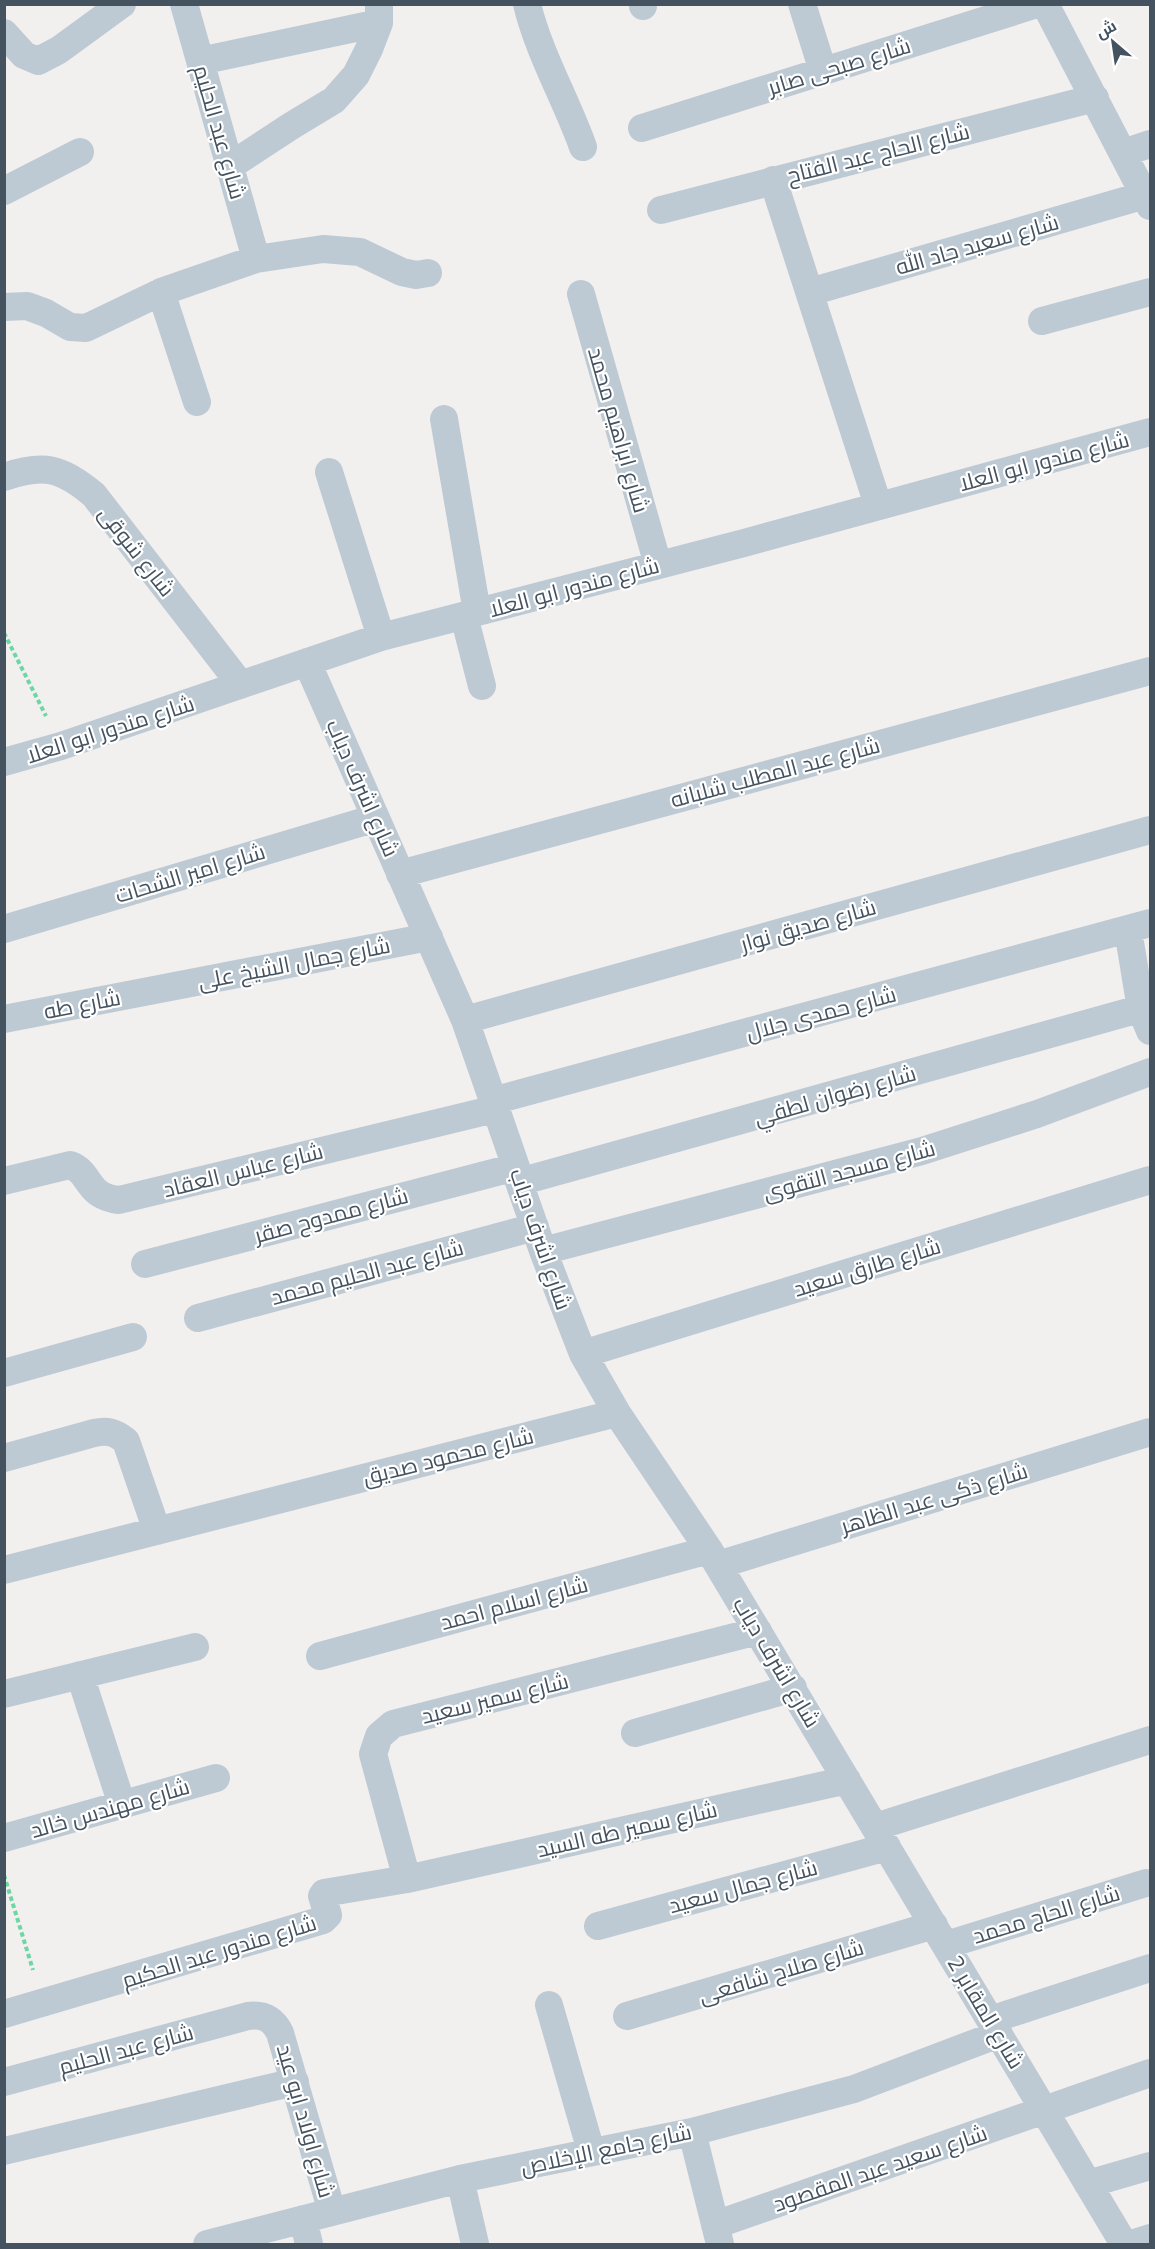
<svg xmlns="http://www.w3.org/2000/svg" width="1155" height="2249" viewBox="0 0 1155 2249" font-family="Mulish,Cairo,sans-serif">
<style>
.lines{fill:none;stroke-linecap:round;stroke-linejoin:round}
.path{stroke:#6cd7a3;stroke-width:4;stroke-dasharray:4.5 3;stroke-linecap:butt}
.street{stroke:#becad3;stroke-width:28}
.labels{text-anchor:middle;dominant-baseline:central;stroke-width:4.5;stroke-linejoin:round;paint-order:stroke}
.street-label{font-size:22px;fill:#45525f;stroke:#fff}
</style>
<rect width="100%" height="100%" fill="#f2efef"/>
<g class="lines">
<path class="path" d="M4,633l42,83
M4,1875l29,95"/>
<path class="street" d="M184,4l72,255
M527,4c12,50 39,95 56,143
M643,4v2
M802,4l21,67
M1045,4l105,202
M4,33l20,22 14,6 21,-11 63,-46
M200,61l179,-38
M642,128l395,-124
M1123,153l27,-9
M230,166l61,-40 43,-26 22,-25 13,-26 10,-26v-19
M773,180l105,325
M4,191l76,-39
M661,210l434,-112
M161,292l36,110
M810,292l335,-97
M581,294l77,271
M4,307l23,-1 19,7 24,14 16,1 75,-36 95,-33 67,-10 37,3 42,20 14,3 12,-2
M1042,321l108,-29
M444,419l33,193
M329,472l52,165
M4,477c40,-14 58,-9 90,18l147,190
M464,616l18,70
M307,662l158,358 51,147 3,15 24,69 40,103 34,59 92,137 415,694
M4,762l57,-16 320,-109 363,-94 406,-111
M400,874l750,-203
M4,929l372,-111
M1128,930l13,79 9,22
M4,1019l425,-82
M465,1020l685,-190
M492,1101l658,-178
M4,1181l66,-16c22,8 15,31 49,35l376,-91
M519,1182l631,-176
M543,1251l379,-100 115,-37 113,-42
M145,1264l371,-97
M198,1318l337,-91
M583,1354l567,-174
M4,1373l129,-36
M4,1458l90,-25c13,-3 21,-1 32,8l31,90
M718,1565l432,-133
M4,1570l613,-157
M320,1656l389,-106
M80,1675l42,130
M4,1694l191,-47
M635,1733l158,-45
M875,1827l275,-87
M4,1838l212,-60
M407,1879l-34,-125 6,-18 14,-12 365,-93
M598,1926l289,-79
M946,1945l200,-62
M549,2005l42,146
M4,2014l319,-94 5,-5 -6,-19 2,-3 83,-14 440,-99
M627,2016l307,-91
M990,2020l160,-52
M4,2082l244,-66c16,-2 25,3 32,17l52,179
M692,2132l28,112
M4,2151l291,-69
M460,2179l15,65
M1088,2184l62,-18
M303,2219l6,25
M715,2225l435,-152
M207,2244l253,-65 232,-47 162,-43 145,-55
M1131,2244l19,-6"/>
</g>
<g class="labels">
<g class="street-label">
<text transform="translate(839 66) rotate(-17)">شارع صبحى صابر</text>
<text transform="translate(220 132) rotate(74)">شارع عبد الحليم</text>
<text transform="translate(878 153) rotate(-14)">شارع الحاج عبد الفتاح</text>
<text transform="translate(977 244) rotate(-16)">شارع سعيد جاد الله</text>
<text transform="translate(619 430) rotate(74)">شارع ابراهيم محمد</text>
<text transform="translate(1044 461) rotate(-15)">شارع مندور ابو العلا</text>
<text transform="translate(137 551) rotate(52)">شارع شوقى</text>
<text transform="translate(574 587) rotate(-15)">شارع مندور ابو العلا</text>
<text transform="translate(110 729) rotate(-18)">شارع مندور ابو العلا</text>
<text transform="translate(775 772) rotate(-15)">شارع عبد المطلب شلبانه</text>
<text transform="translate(363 788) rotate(66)">شارع اشرف دياب</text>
<text transform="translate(190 873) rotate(-17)">شارع امير الشحات</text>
<text transform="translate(808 925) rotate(-16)">شارع صديق نوار</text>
<text transform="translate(294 963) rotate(-11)">شارع جمال الشيخ على</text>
<text transform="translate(82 1004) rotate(-11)">شارع طه</text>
<text transform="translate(821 1013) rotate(-15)">شارع حمدى جلال</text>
<text transform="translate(835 1095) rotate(-16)">شارع رضوان لطفي</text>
<text transform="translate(243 1170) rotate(-14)">شارع عباس العقاد</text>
<text transform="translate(849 1170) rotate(-15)">شارع مسجد التقوى</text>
<text transform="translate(331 1215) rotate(-15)">شارع ممدوح صقر</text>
<text transform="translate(541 1239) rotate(71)">شارع اشرف دياب</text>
<text transform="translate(867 1267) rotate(-17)">شارع طارق سعيد</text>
<text transform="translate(367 1272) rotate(-15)">شارع عبد الحليم محمد</text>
<text transform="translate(448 1456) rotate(-14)">شارع محمود صديق</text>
<text transform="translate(934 1498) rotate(-17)">شارع ذكى عبد الظاهر</text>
<text transform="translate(514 1603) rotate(-15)">شارع اسلام احمد</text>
<text transform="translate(777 1662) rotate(59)">شارع اشرف دياب</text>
<text transform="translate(495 1698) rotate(-14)">شارع سمير سعيد</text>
<text transform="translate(110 1808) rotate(-16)">شارع مهندس خالد</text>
<text transform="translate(627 1829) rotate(-13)">شارع سمير طه السيد</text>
<text transform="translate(743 1886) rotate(-15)">شارع جمال سعيد</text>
<text transform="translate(1046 1914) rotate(-17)">شارع الحاج محمد</text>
<text transform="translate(219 1951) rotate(-17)">شارع مندور عبد الحكيم</text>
<text transform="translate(781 1971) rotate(-17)">شارع صلاح شافعى</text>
<text transform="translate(986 2012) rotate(59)">شارع المقابر 2</text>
<text transform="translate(126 2049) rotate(-15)">شارع عبد الحليم</text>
<text transform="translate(306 2121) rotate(74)">شارع اولاد ابو عيد</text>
<text transform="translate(606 2149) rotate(-12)">شارع جامع الإخلاص</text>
<text transform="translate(880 2168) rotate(-19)">شارع سعيد عبد المقصود</text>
</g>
</g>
<rect width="1155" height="2249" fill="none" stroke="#45525f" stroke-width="12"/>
<g transform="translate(1113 42) rotate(331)" stroke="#ffffff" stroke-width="4.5" paint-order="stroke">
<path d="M0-4.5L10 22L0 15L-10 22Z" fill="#45525f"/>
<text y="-9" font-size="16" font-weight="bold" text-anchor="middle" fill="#45525f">ش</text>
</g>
</svg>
